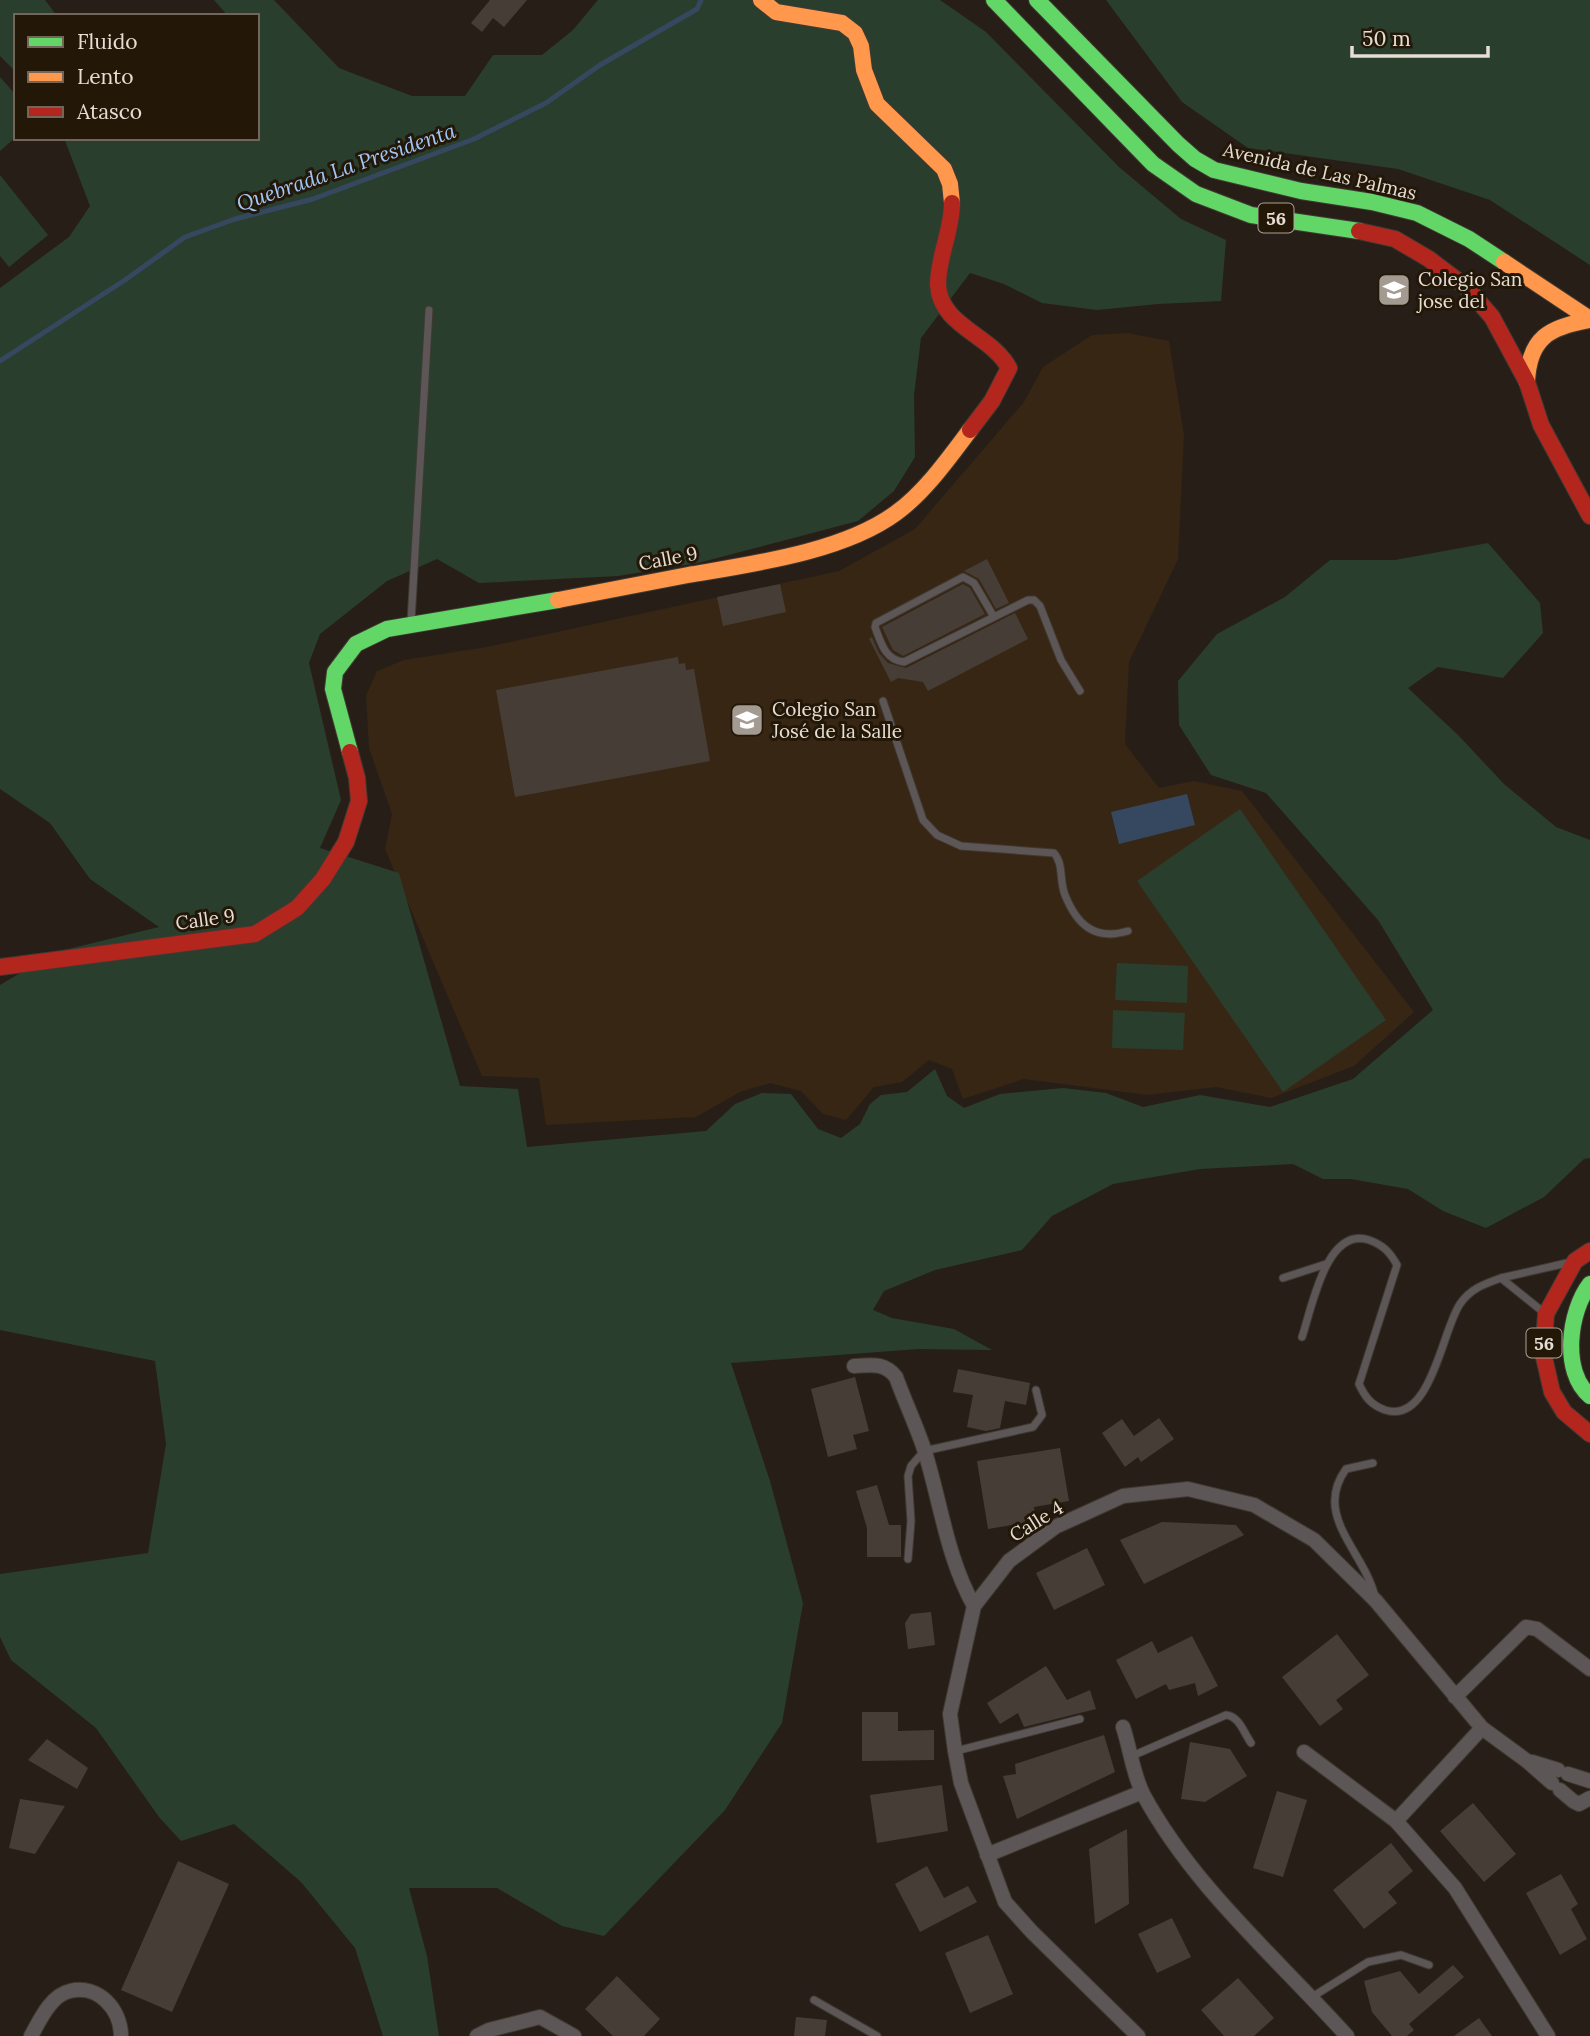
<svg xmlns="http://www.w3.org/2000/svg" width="1590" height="2036" viewBox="0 0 1590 2036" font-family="Lora,serif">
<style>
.built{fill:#372613}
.green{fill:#2a3e2d}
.water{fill:#364860}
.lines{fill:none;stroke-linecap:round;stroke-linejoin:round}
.stream{stroke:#364860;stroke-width:5}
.building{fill:#463e36}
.lane-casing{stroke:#403a33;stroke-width:9}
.street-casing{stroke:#403a33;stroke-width:16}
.fast-casing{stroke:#403a33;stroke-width:18}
.slow-casing{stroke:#403a33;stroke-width:18}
.jam-casing{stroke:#403a33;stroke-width:18}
.lane{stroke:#5c5756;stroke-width:7}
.street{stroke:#5c5756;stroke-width:14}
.fast{stroke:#63d668;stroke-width:16}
.slow{stroke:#ff974d;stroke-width:16}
.jam{stroke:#b3261e;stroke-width:16}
.labels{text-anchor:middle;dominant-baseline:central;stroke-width:6;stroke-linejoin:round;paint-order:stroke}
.shield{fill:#231708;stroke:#aca296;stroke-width:2}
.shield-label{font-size:18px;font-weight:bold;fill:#e6ddd3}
.street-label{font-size:19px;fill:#e6ddd3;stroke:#231708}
.poi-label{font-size:19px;fill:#e6ddd3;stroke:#231708;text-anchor:start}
.water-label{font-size:21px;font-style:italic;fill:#a2c8fa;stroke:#231708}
</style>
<rect width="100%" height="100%" fill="#271f17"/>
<path class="built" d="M1127,333l42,8 15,94 -6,124 -49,103 -4,82 34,44 35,-7 48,10 172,221 -60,54 -83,32 -55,-11 -68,8 -124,-16 -61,20 -11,-30 -23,-9 -27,22 -28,5 -28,33 -23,-6 -22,-23 -31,-8 -30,9 -44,25 -150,8 -7,-47 -57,-2 -97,-227 7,-35 -23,-66 -3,-52 11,-25 27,-11 83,-13 352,-76 76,-42 109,-127 19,-35 49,-32z"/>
<path class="green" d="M0,0h45l12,16h-41v56l-16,-16z
M214,0h60l65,68 73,28h53l28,-41h49l31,-25 25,-30h342l46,32 133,135 62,52 45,21 -5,61 -63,3 -61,6 -55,-7 -38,-19 -34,-11 -49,65 -7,57 1,62 -21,34 -36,30 -160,42 -80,13 -139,7 -42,-24 -50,22 -67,53 -11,29 32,137 -21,48 79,25 61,213 58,3 9,58 179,-16 29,-27 27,-11 29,1 27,35 23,9 19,-14 10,-20 11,-9 26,-3 28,-23 12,27 17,12 36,-14 63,-6 43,5 37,14 57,-12 70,12 83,-28 80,-69 -55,-90 -112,-127 -55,-18 -32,-50 -1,-44 39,-47 68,-37 45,-37h65l93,-17 52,60 3,30 -40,45 -65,-11 -30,21 51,48 45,48 52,43 34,13v318l-6,1 -40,38 -58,31 -43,-17 -35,-22 -57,-10h-28l-30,-15 -93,5 -87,15 -61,32 -30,34 -87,20 -51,21 -11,19 19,8 62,11 38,21 -74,-1 -187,14 39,118 33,122 -21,120 -57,87 -121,126 -42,-10 -65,-38h-88l18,68 12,80h-56l-28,-88 -54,-66 -67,-58 -53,17 -22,-24 -63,-89 -85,-68 -11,-23v-63l148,-21 18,-109 -11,-83 -155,-31v-345l56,-33 103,-25 -69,-48 -40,-56 -50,-34v-501l69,-51 21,-31 -26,-68h193v-122h-29z
M1106,0h484v265l-100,-65 -92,-31 -150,-21 -66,-46z
M0,77l16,18v42l-16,14z
M0,175l48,60 -39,32 -9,-11z
M1240,809l146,211 -103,72 -146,-211z
M1117,963l71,3 -1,37 -72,-3z
M1113,1010l72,3 -2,37 -71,-2z"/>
<path class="water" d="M1187,794l8,31 -76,19 -8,-32z"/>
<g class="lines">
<path class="stream" d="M0,361l125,-81 60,-43 50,-18 78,-20 161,-60 72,-36 54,-38 97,-56 4,-9"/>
</g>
<path class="building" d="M490,0h37l-23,27 -11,-9 -11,14 -11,-9z
M987,559l22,44 -13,6 -17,-30 -15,-8z
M780,584l6,28 -63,14 -6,-29z
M963,584l7,4 15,26 -82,42 -10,-6 -11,-23z
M1015,613l13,26 -100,52 -5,-9 -25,-4 -7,4 -22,-43 3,-2 7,16 9,10 18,5z
M678,657l1,7 6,-1 1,7 8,-1 16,92 -195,36 -19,-107z
M958,1369l72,14 -4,22 -21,-4 -5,27 -14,3 -19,-4 6,-32 -20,-3z
M855,1377l14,54 -16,4 4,14 -29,8 -17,-68z
M1159,1418l15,21 -33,23 -3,-5 -13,10 -23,-34 20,-14 12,17z
M1060,1448l9,53 -35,6 2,14 -48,8 -11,-68z
M877,1485l12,40h12v32h-34v-29l-11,-37z
M1162,1522l74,3 8,10 -100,49 -24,-44z
M1087,1548l18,37 -51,25 -18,-37z
M931,1612l4,33 -27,4 -3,-26 6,-9z
M1337,1634l32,41 -33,25 7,9 -23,17 -38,-49z
M1192,1636l26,50 -20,10 -3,-13 -26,7 -3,-6 -30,15 -20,-39 36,-19 6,12z
M1046,1666l21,34 23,-10 6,19 -72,18 -6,-14 -18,11 -13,-21z
M862,1712h36v19l36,-1v30l-72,1z
M1104,1735l11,37 -98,47 -14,-43 13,-2 -1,-10z
M47,1739l41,29 -11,21 -49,-29z
M1190,1742l40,7 17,27 -42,26 -24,-3z
M942,1785l6,46 -71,12 -7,-48z
M1277,1791l30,9 -24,77 -30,-9z
M20,1799l45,7 -30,48 -26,-6z
M1473,1803l43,51 -32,28 -44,-51z
M1127,1829l2,75 -34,20 -6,-75z
M1391,1843l22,28 -25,21 9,11 -33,26 -31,-39z
M178,1861l51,23 -57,128 -51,-22z
M927,1866l17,32 24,-12 9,16 -57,30 -25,-48z
M1561,1874l17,30 -7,5 16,30 -27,16 -34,-62z
M1172,1918l19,39 -34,16 -19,-39z
M988,1935l25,59 -43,19 -25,-60z
M1453,1965l11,12 -55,47 5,6 -7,6h-15l-20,-24 -8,-31 36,-10 19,23z
M617,1976l43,43 -16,17h-31l-28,-27z
M1238,1978l36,40 -20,18h-30l-23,-26z
M796,2017l31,3 -2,16h-31z
M1479,2018l13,18h-38z"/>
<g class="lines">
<defs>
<path id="lane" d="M994,617l-20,-34 -11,-6 -87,46 -1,4c6,16 10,33 29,35l124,-62h6l6,6 21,54 19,31
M411,622l18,-312
M883,701l40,119 14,15 24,11 93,7c10,11 5,28 11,42 12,30 30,46 63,36
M1283,1278l43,-14
M1542,1311l-41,-33 66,-15
M1302,1337c10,-29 24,-111 67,-97 14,5 21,12 28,25l-38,119c6,13 12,21 26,26 46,15 57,-80 75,-106 10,-15 24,-20 41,-26
M1373,1463l-27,6c-34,47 19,83 29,128
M908,1559l3,-38 -3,-45 3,-10 13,-15 109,-24 9,-12 -6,-25
M956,1751l124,-32
M1132,1756l94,-41c13,1 18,18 25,28
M1312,1997l56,-35 33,-7 28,10
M814,2000l63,36"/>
<path id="street" d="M854,1366c17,-1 30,-4 42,11 9,25 21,50 29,75 16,52 22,106 49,154
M1455,1697l71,-70 11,2 53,40
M1123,1727c7,21 10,47 20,67 51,94 134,164 204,242
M1304,1752l92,69 59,67 93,148
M1532,1762l26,8
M1568,1774l22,7
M1560,1790l13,11 6,3 11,-6
M1396,1821l86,-93
M987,1855l155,-63
M31,2036c9,-16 20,-41 39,-45 29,-7 51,19 51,45
M477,2036l12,-6 51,-13 34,19
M1138,2036l-106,-104 -27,-30 -44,-119 -6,-32 -5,-37 24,-108 35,-45 46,-34 68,-31 65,-7 66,16 60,35 62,61 106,127 45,33 25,22"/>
<path id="fast" d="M994,0l159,164 43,30 55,21 108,16
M1037,0l141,144 17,15 19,11 87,21 71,11 45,11 52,26 35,23
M350,752l-17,-63 2,-17 21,-28 31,-15 171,-29
M1590,1284c-21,27 -29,88 0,112"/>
<path id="slow" d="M761,0l15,12 66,11 13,10 6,13 3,24 13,34 67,65 6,15 2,19
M1504,262l86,57
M1527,382c2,-44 22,-55 63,-62
M558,600c43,-8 87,-17 130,-25 64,-11 155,-23 208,-62 29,-21 53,-55 74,-83"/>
<path id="jam" d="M952,203c0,28 -14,54 -14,81 1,42 54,51 71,84l-17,33 -22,29
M1359,231l36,8 34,20 37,28 26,30 35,65 14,43 49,91
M0,967l255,-33 42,-26 26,-29 23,-37 13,-41 -2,-23 -7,-26
M1590,1251l-15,10 -29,53 -3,39 9,39 12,20 26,22"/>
</defs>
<use href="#lane" class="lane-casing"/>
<use href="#street" class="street-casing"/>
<use href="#fast" class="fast-casing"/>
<use href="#slow" class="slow-casing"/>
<use href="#jam" class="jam-casing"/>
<use href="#lane" class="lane"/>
<use href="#street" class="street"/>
<use href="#fast" class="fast"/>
<use href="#slow" class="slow"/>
<use href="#jam" class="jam"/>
</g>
<defs>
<symbol id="school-square" viewBox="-11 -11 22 22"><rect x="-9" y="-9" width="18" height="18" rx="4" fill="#a39a91" stroke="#231708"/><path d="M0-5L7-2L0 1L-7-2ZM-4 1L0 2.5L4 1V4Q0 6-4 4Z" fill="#fff"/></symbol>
<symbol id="university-square" viewBox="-11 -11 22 22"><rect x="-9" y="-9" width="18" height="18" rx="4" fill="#a39a91" stroke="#231708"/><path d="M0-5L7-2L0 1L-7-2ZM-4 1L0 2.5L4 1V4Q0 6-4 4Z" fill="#fff"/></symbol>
</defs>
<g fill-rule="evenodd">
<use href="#school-square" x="1375" y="271" width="38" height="38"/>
<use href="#university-square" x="728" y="701" width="38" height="38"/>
</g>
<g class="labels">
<g class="shield">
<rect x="1258.5" y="203.5" width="35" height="29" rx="5"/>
<rect x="1526.5" y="1328.5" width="35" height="29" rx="5"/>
</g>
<g class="shield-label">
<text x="1276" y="218">56</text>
<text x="1544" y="1343">56</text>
</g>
<g class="street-label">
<text transform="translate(1320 171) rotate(13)">Avenida de Las Palmas</text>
<text transform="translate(668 558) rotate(-11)">Calle 9</text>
<text transform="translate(205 919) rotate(-8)">Calle 9</text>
<text transform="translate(1036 1521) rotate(-32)">Calle 4</text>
</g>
<g class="poi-label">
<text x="1418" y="279">Colegio San<tspan x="1418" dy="22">jose del</tspan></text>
<text x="772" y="709">Colegio San<tspan x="772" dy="22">José de la Salle</tspan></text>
</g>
<g class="water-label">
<text transform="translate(346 167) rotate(-19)">Quebrada La Presidenta</text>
</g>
</g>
<rect x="14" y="14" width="245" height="126" fill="#231708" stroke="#716659" stroke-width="2"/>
<rect x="28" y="37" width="35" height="10" fill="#63d668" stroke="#716659" stroke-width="2"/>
<text x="77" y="49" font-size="21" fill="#e6ddd3">Fluido</text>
<rect x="28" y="72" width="35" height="10" fill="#ff974d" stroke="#716659" stroke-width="2"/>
<text x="77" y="84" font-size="21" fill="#e6ddd3">Lento</text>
<rect x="28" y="107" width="35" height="10" fill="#b3261e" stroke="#716659" stroke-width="2"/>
<text x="77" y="119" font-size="21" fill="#e6ddd3">Atasco</text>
<path d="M1352 46v10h136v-10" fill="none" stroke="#e6ddd3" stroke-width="3.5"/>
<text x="1362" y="46" font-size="21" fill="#e6ddd3" stroke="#231708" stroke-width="5" paint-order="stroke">50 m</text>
</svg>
